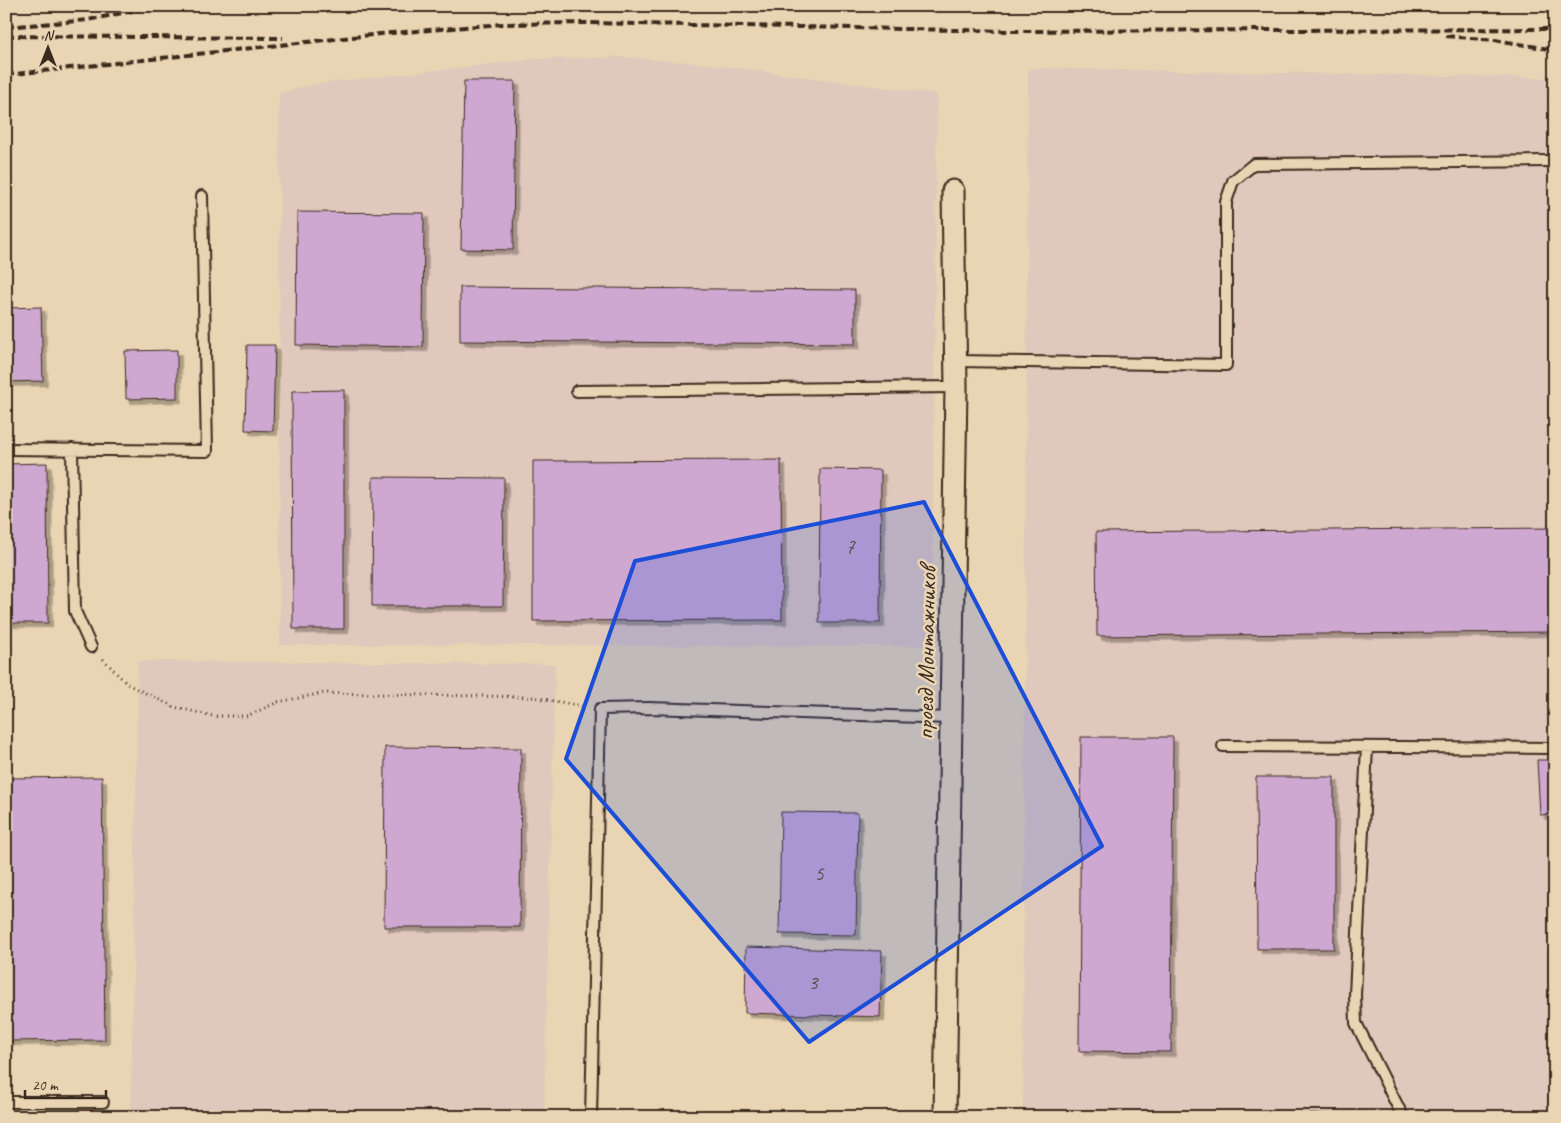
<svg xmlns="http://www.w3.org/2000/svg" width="1561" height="1123" viewBox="0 0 1561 1123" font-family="Caveat,sans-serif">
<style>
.built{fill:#e1c8bc}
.building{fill:#cea8d1;stroke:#3b2a1e;filter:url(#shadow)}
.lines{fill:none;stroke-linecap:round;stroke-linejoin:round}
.lane-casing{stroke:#3b2a1e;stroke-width:14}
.street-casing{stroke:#3b2a1e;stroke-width:25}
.path{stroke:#3b2a1e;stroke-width:3;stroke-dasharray:1 4;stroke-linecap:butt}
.lane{stroke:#e9d5b3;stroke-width:10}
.street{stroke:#e9d5b3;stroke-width:21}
.rail{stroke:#3b2a1e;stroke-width:4;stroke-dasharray:8 4;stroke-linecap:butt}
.marked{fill:#1d4ed8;fill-opacity:0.2;stroke:#1d4ed8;stroke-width:4;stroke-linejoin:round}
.labels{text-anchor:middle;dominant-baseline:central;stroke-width:5;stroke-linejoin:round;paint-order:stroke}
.number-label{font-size:21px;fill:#604a4b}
.street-label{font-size:24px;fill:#3b2a1e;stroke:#e9d5b3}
</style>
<defs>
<filter id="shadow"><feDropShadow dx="4.5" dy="4.5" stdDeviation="0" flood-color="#0004"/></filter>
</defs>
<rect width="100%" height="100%" fill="#e9d5b3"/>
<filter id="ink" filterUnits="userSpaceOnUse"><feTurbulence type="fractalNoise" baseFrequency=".02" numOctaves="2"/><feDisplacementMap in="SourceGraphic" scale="10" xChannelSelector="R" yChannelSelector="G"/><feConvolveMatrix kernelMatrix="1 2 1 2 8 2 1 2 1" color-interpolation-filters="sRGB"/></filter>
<g filter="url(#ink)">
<path class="built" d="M625,57l82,7 230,30 -5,552 -652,-1 -1,-552 36,-9 220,-25z
M1028,68l527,10v1039h-532z
M138,661l417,3 -11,450 -413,-3z"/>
<path class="building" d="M464,81h51l-2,169 -52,-1z
M297,212l127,1 -1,134 -127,-2z
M460,287l395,3v54l-395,-3z
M41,307l2,74 -37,1v-74z
M247,345h28l-2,86 -28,-1z
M177,350v48l-51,1 -1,-48z
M344,390v239h-51l-1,-238z
M781,460l1,160 -249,1v-160z
M47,463l1,160h-42v-159z
M820,469l61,1 -1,153h-61z
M373,477l131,1 -1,128h-131z
M1555,528v104l-458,4 -1,-104z
M1081,737h92l-2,315 -92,-1z
M385,747l136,1 -1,179h-136z
M1537,760h18v54l-15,1z
M102,777l3,263 -99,1v-263z
M1256,777h78v172h-77z
M781,812l77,1 -2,122 -77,-1z
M746,947l136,4 -2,66 -135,-4z
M1073,1113l297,1v3h-297z"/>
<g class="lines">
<defs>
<path id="lane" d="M956,361l270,4v-163l7,-21 21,-17 301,-3
M577,391l379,-4
M6,449l201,2 -5,-255
M72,449l3,162 16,36
M1223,746l332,2
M1367,747l-12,248 1,28 47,94
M6,1102h97
M591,1117l9,-408 49,-1 302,10"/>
<path id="street" d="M945,1117l11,-730 -3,-196"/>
</defs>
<use href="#lane" class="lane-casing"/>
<use href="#street" class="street-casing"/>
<path class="path" d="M103,659l24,25 47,23 39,9h34l31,-14 46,-9 208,4 50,9"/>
<use href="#lane" class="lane"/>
<use href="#street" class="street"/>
<path class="rail" d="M6,27l82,-7 69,-14
M6,36l277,2
M1446,36l49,4 60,10
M6,75l374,-41 122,-10 84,-1 425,8 544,-2"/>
</g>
</g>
<path class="marked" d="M924,502l178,344 -293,196 -243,-283 69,-198z"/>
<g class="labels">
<g class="number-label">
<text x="850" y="546">7</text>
<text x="819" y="873">5</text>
<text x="813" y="982">3</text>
</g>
<g class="street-label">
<text transform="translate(926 653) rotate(-89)">проезд Монтажников</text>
</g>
</g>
<rect width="1561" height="1123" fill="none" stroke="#e9d5b3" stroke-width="25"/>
<rect x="12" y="12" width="1536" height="1098" fill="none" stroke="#3b2a1e" stroke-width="2" filter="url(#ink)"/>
<g transform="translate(48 48)" stroke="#e9d5b3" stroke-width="4" paint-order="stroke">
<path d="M0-4L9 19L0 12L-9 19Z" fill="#3b2a1e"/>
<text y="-8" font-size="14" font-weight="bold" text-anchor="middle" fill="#3b2a1e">N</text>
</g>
<path d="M25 1090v8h81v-8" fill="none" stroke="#3b2a1e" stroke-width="2.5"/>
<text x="32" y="1090" font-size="15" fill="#3b2a1e" stroke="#e9d5b3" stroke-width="4" paint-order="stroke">20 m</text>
</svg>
